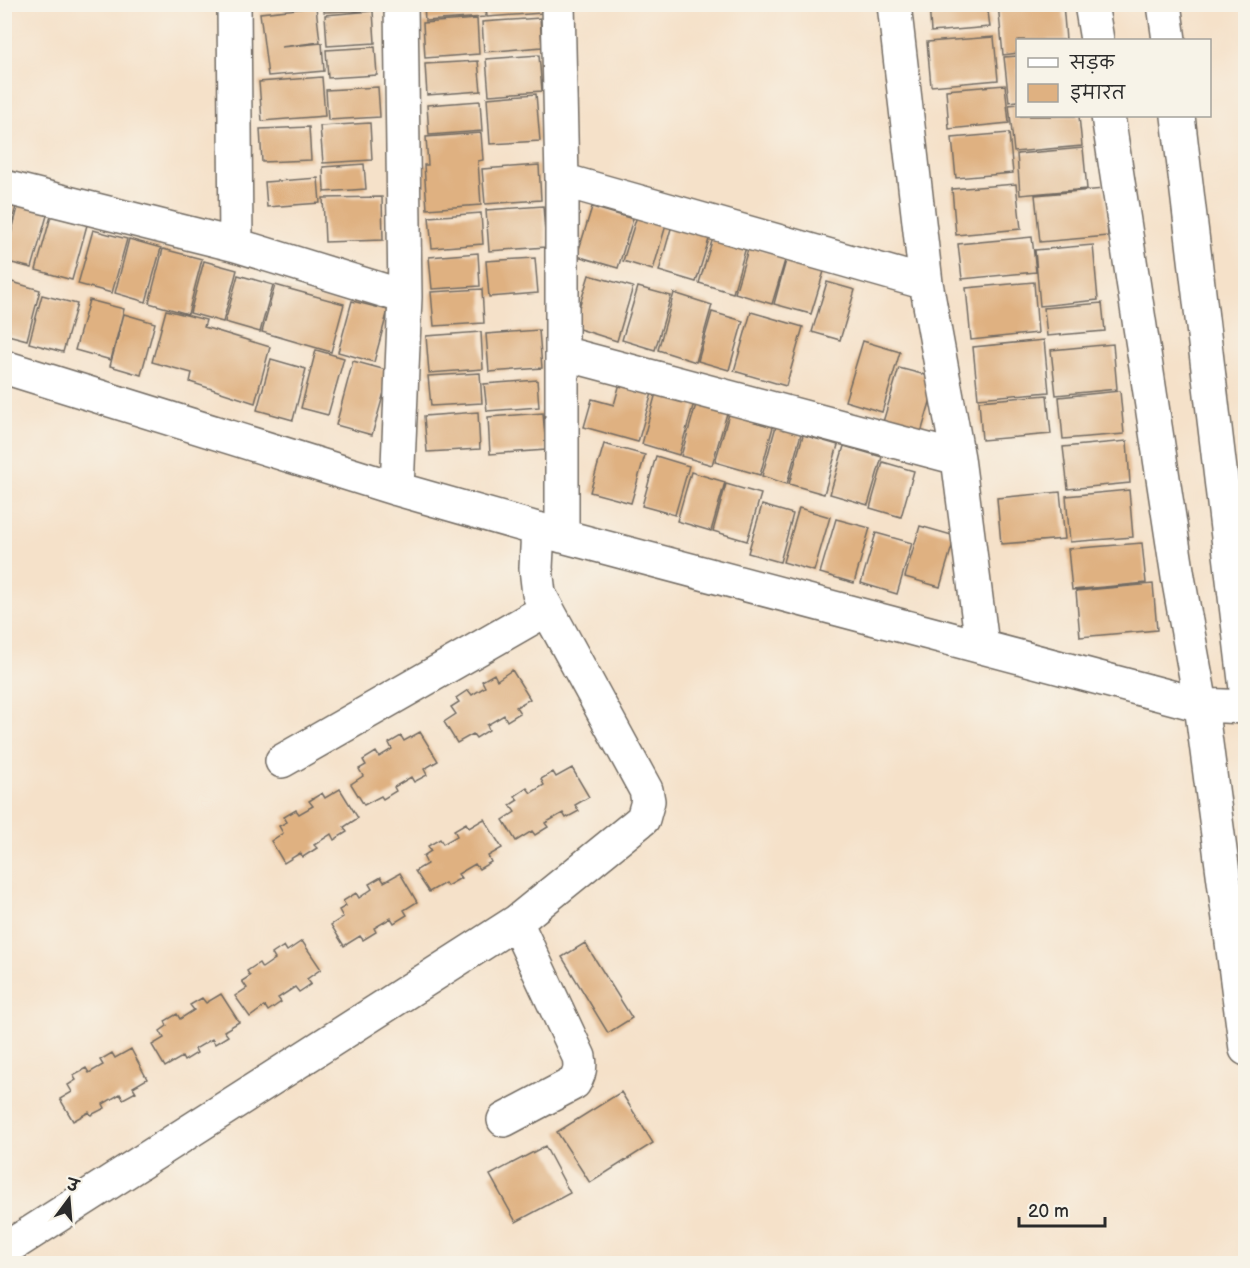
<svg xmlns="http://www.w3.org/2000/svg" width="1250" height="1268" viewBox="0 0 1250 1268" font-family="'Balsamiq Sans','Playpen Sans Deva',sans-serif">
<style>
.building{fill:#dfb181}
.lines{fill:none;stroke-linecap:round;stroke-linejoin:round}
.minor-casing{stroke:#726b62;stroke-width:36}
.minor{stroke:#fff;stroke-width:33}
</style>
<rect width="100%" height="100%" fill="#f7f3e8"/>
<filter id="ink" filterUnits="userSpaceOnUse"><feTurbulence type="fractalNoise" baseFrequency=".0167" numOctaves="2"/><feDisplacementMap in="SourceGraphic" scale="12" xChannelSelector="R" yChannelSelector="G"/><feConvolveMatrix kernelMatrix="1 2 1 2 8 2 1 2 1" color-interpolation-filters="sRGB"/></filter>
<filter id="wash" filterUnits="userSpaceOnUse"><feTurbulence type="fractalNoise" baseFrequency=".008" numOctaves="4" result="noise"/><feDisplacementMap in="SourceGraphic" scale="24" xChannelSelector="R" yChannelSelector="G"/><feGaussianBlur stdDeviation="1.35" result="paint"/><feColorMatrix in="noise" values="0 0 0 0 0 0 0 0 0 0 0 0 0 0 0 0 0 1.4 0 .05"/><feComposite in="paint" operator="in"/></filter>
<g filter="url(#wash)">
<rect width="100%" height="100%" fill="#f5e1c9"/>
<g id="blocks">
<path class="building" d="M324,4h50v6l-50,2z
M424,4h60l1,13 -60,4z
M486,4h55l1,9 -55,4z
M929,4h58l3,23 -59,5z
M998,4h65l3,36h-48v13l-15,2z
M316,7l4,35 -39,5 41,-4 2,28 -56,5 -8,-63z
M373,11l2,32 -48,3 -2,-31z
M540,18l2,29 -58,5 -2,-30z
M477,19l2,35 -54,4 -2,-35z
M994,37l4,43 -67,6 -4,-44z
M375,47l2,28 -49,3 -2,-28z
M539,55l3,36 -53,4 -3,-36z
M1018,56v45l-9,1 -5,-45z
M478,61l3,30 -54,4 -2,-31z
M322,77l3,39 -63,5 -3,-39z
M1005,85l4,38 -60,6 -3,-39z
M378,87l2,30 -52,3 -2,-30z
M536,94l4,47 -50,3 -3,-46z
M480,101l2,30 -53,4 -2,-30z
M1018,104v12h61l3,30 -68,6 -5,-47z
M370,123l2,37 -49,3 -3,-37z
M309,127l2,33 -49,2 -2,-33z
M481,133l2,27 -5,1 3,44 -54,4 -3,-44h4l-2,-28z
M1009,133l4,40 -57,5 -4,-40z
M1083,148l4,41 -67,6 -3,-41z
M364,164l2,25 -42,3 -1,-25z
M539,165l2,35 -56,4 -3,-35z
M318,178l2,25 -53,4 -2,-25z
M1016,184l5,45 -65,6 -4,-46z
M1104,189l4,47 -68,6 -5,-47z
M382,197l1,43 -58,2 -2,-44z
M4,200l13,3 -12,42h-1z
M19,204l29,8 -16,56 -28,-7z
M543,206l3,41 -57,4 -3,-41z
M592,207l41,12 -15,49 -41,-12z
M481,213l2,31 -51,4 -3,-31z
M51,216l36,9 -15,55 -36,-10z
M637,216l29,9 -13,45 -30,-9z
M672,225l38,11 -14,46 -37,-11z
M93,230l34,9 -15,54 -34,-9z
M1032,237l4,35 -74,7 -4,-35z
M713,238l33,9 -13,46 -34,-10z
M129,239l32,9 -15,54 -31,-9z
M1093,245l5,55 -58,6 -5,-56z
M749,246l37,11 -14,47 -37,-11z
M163,249l39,10 -14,55 -39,-11z
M478,253l2,33 -48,3 -3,-32z
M787,257l38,11 -14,46 -37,-10z
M535,258l3,35 -49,4 -3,-36z
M204,261l33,9 -14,52 -33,-9z
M238,275l35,10 -13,47 -35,-10z
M589,275l44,12 -16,54 -44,-14z
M12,282l28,8 -13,50 -23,-6v-25z
M827,282l28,8 -15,50 -28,-8z
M1034,282l4,51 -67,7 -5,-52z
M275,285l69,19 -13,48 -69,-20z
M638,287l33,9 -16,54 -33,-10z
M482,289l2,34 -50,3 -3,-34z
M674,293l38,12 -16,57 -38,-12z
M42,295l35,9 -14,48 -34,-9z
M89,300l35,9 -13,51 -36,-10z
M352,301l36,9 -14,52 -36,-10z
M1102,303l3,28 -58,5 -3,-28z
M166,310l40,10 -2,7 66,20 -15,56 -65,-21 2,-9 -40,-11z
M712,312l31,9 -14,49 -31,-9z
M751,312l52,15 -17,59 -52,-15z
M124,314l31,9 -14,52 -31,-9z
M539,330l3,38 -53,4 -3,-38z
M481,332l2,37 -54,4 -3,-37z
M1044,340l5,52 -71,6 -5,-51z
M863,341l37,11 -18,60 -37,-11z
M1113,344l4,45 -61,6 -5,-45z
M316,350l28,8 -16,57 -27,-7z
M271,359l35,10 -13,51 -36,-10z
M353,361l37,10 -18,64 -36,-10z
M899,368l38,10 -16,55 -38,-11z
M480,373l2,30 -51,3 -3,-30z
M622,376l32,10 -16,56 -54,-15 8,-28 22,6z
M537,380l2,27 -52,4 -3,-27z
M657,389l38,10 -16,56 -37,-11z
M1120,391l4,43 -61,5 -4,-42z
M1047,395l4,39 -69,6 -3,-39z
M697,401l31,9 -16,55 -31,-9z
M478,412l2,37 -53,3 -3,-36z
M543,413l3,37 -56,4 -2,-37z
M729,414l44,13 -13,48 -45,-13z
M776,426l25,8 -14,50 -25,-8z
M803,435l35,10 -14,49 -35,-10z
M1127,441l3,42 -62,6 -5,-42z
M604,444l41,11 -14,48 -41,-11z
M844,446l38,11 -14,48 -38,-11z
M656,456l33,10 -14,49 -33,-9z
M883,462l31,9 -13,46 -31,-9z
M691,472l34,10 -14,49 -34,-10z
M726,484l35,10 -14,47 -34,-10z
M1129,490l4,47 -63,5 -4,-46z
M1060,492l5,47 -64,5 -4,-46z
M762,505l31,9 -13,48 -32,-9z
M799,508l31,9 -16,54 -31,-9z
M836,519l34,9 -16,55 -34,-10z
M920,526l35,10 -15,51 -35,-10z
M876,533l36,10 -15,51 -36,-11z
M1142,543l4,40 -74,7 -4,-41z
M1153,584l4,46 -77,7 -4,-46z
M512,670l18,29 -14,8 4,6 -13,8 -3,-6 -17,10 2,5 -13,8 -3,-4 -16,9 -13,-21 12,-8 -5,-7 8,-5 -3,-4 12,-8 4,5 13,-8 -3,-6 12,-7 3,6z
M420,732l18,29 -14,8 3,6 -13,7 -3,-5 -17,10 2,4 -13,8 -2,-3 -17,9 -13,-21 12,-8 -4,-7 7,-4 -3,-5 13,-8 3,5 13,-8 -3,-6 12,-7 3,5z
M572,768l17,29 -14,8 4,6 -13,7 -3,-5 -18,10 3,4 -13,8 -3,-4 -16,10 -13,-21 12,-8 -5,-7 8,-5 -3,-4 12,-8 4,5 13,-8 -3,-6 12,-7 3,5z
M340,789l18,29 -14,9 3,5 -13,8 -3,-6 -17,11 3,3 -14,9 -3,-4 -16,10 -13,-22 12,-8 -4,-7 8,-4 -3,-5 12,-7 3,4 14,-8 -4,-5 13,-8 3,5z
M484,819l18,29 -14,8 3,6 -12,7 -4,-5 -17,10 3,4 -14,8 -2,-3 -16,9 -14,-21 12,-7 -4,-8 8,-5 -3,-5 12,-7 3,5 14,-8 -3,-6 12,-7 3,5z
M400,873l17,29 -13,8 3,5 -13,8 -3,-5 -17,10 2,4 -13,8 -3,-4 -16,10 -13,-21 12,-8 -4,-7 7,-4 -3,-5 13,-8 3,5 13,-9 -3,-5 12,-7 3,5z
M302,941l19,28 -14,10 4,5 -12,8 -4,-5 -17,11 3,4 -13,9 -3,-5 -15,11 -15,-21 12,-8 -5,-7 8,-5 -3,-5 12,-8 3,5 13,-9 -3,-5 12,-8 3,5z
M585,943l47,75 -24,15 -46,-76z
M221,994l18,28 -15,9 4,5 -13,8 -3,-5 -17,10 2,4 -13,8 -2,-4 -17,10 -13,-22 12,-7 -4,-7 7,-5 -2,-5 12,-7 3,5 14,-9 -4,-5 12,-7 4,5z
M131,1049l16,30 -14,8 3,5 -13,7 -3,-5 -17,10 2,4 -14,7 -2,-3 -16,9 -13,-22 12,-7 -4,-7 8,-5 -3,-5 13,-7 3,5 14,-8 -3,-5 12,-7 3,5z
M621,1092l32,51 -63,40 -33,-51z
M545,1146l25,47 -54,29 -26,-47z"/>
</g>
</g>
<g filter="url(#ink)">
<use href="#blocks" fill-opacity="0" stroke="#726b62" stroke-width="1.5"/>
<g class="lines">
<defs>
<path id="minor" d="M234,4l2,241
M558,4l4,176v356
M894,4l32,279 32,175 24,187
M1091,4l6,36
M1164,4l5,36
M1108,116l70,461 23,128 45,344
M1178,116l68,573
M562,180l364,103
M4,187l232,58 169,52
M562,353l396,105
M4,367l393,122 165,47 639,169 45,2
M397,489l8,-192 -4,-293
M282,761l264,-151
M504,1120l70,-37c6,-9 7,-16 5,-26l-63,-135
M4,1250l512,-328 127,-103 5,-18 -2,-11 -107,-196 -3,-26 2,-39"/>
</defs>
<use href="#minor" class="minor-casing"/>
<use href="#minor" class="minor"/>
</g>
</g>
<rect width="1250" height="1268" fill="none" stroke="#f7f3e8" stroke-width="24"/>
<rect x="1016" y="39" width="195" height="78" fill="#f7f3e8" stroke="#a5a39c" stroke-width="1.5"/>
<rect x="1028" y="58" width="30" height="9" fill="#ffffff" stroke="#a5a39c" stroke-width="1.5"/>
<text x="1070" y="69" font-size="18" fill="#2b2b2b">सड़क</text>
<rect x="1028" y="84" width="30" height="18" fill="#dfb181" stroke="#a5a39c" stroke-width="1.5"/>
<text x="1070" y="99" font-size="18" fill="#2b2b2b">इमारत</text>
<g transform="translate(69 1199) rotate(16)" stroke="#f7f3e8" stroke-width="4.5" paint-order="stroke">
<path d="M0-4.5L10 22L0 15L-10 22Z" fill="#2b2b2b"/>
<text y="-9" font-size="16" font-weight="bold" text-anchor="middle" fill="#2b2b2b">उ</text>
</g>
<path d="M1019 1217v9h86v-9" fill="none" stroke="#2b2b2b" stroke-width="3"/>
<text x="1028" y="1217" font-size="18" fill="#2b2b2b" stroke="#f7f3e8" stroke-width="4.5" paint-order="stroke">20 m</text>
</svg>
